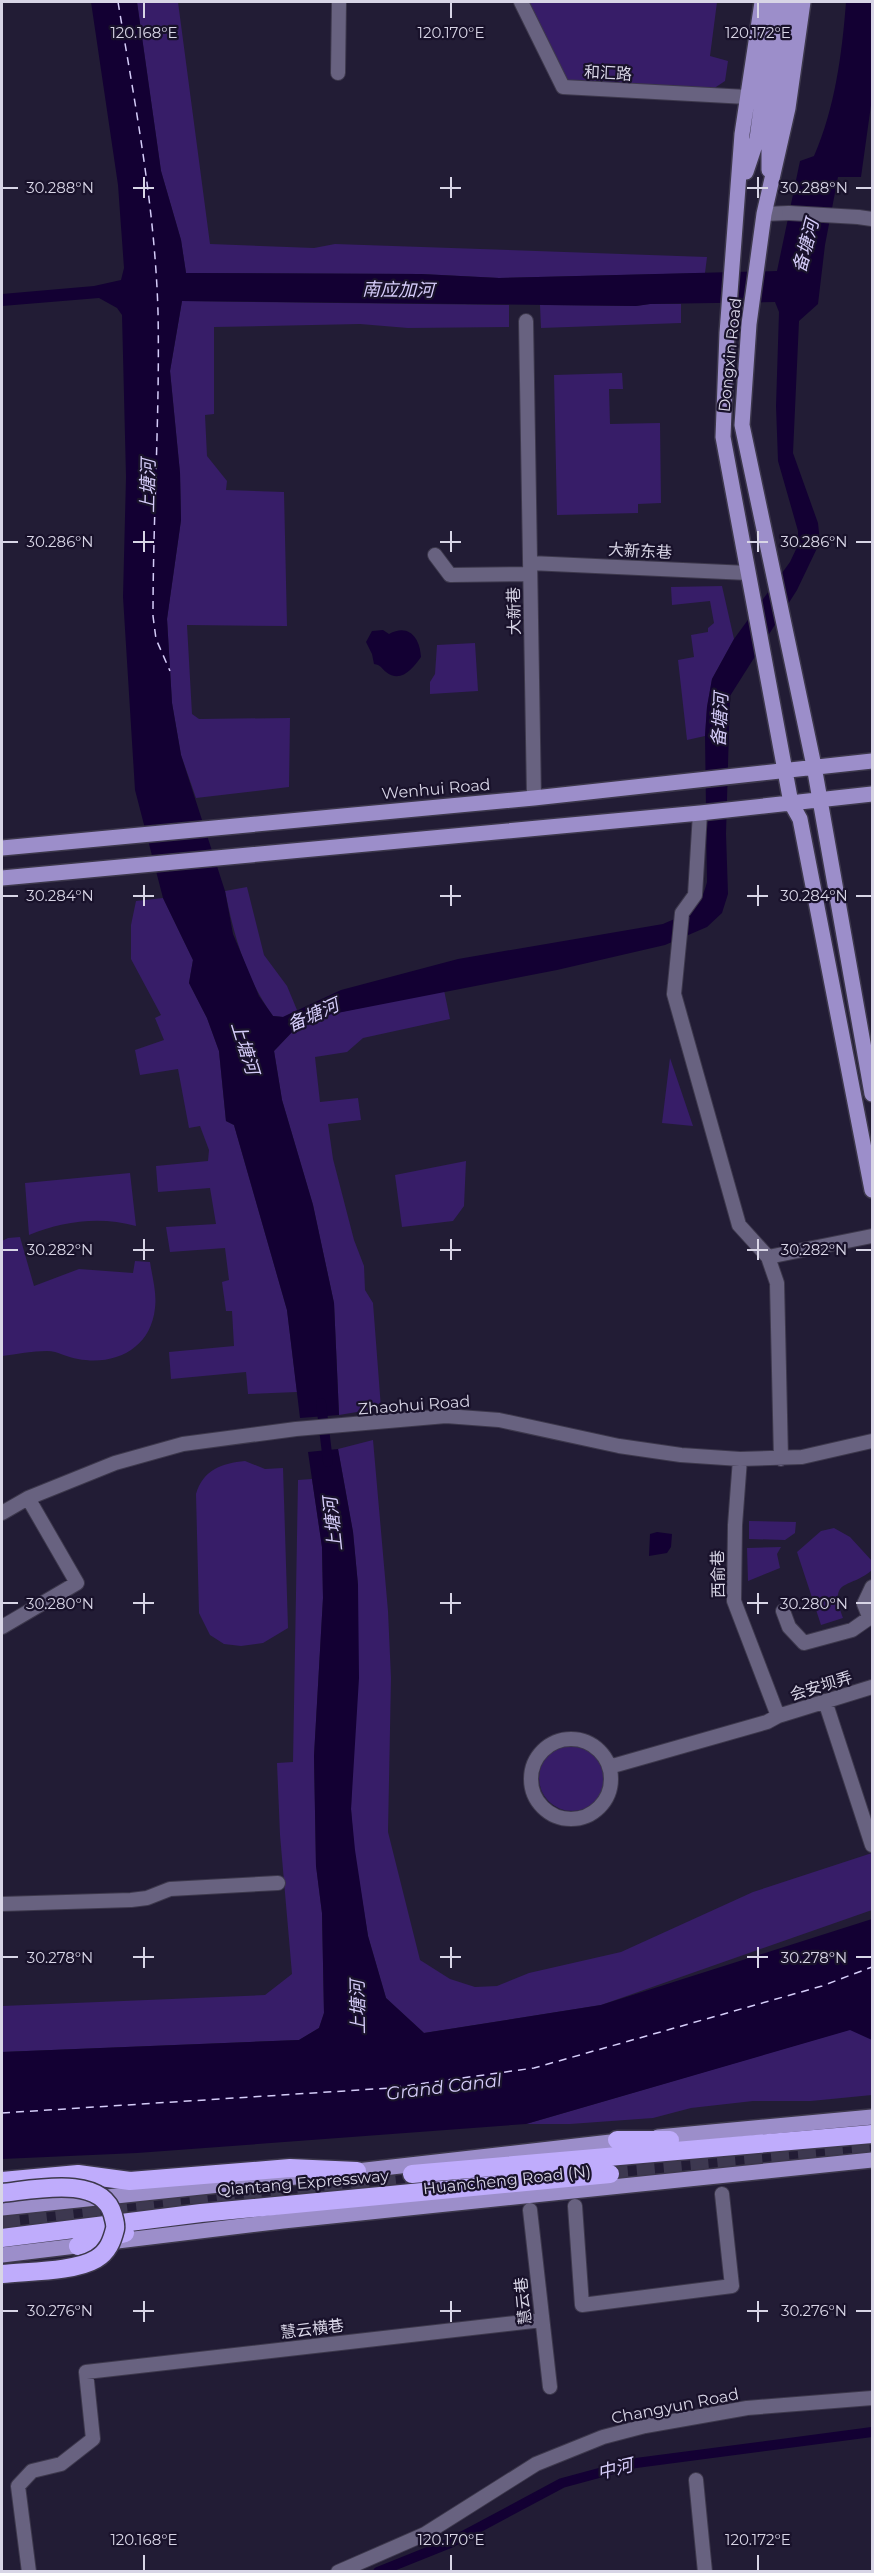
<svg xmlns="http://www.w3.org/2000/svg" width="874" height="2573" viewBox="0 0 874 2573" font-family="Montserrat,'Noto Sans SC',sans-serif">
<style>
.green{fill:#371d68}
.water{fill:#130033;fill-rule:evenodd}
.lines{fill:none;stroke-linecap:round;stroke-linejoin:round}
.canal{stroke:#130033;stroke-width:10}
.ferry{stroke:#d5ccf9;stroke-width:1.5;stroke-dasharray:8 6;stroke-linecap:butt}
.highway-tunnel{stroke:#3d3850;stroke-width:18;stroke-dasharray:18 9;stroke-linecap:butt}
.minor-casing{stroke:#3d384c;stroke-width:16}
.major-casing{stroke:#3d384c;stroke-width:18}
.highway-casing{stroke:#3d384c;stroke-width:21}
.minor{stroke:#686280;stroke-width:14}
.major{stroke:#9c8eca;stroke-width:15}
.highway{stroke:#bfacfc;stroke-width:18}
.minor-bridge-casing{stroke:#3d384c;stroke-width:16;stroke-linecap:butt}
.highway-bridge-casing{stroke:#3d384c;stroke-width:21;stroke-linecap:butt}
.minor-bridge{stroke:#686280;stroke-width:14}
.highway-bridge{stroke:#bfacfc;stroke-width:18}
.ticks{fill:none;stroke:#d8d5e6;stroke-width:2}
.labels{text-anchor:middle;dominant-baseline:central;stroke-width:4.5;stroke-linejoin:round;paint-order:stroke}
.street-label{font-size:16px;fill:#d8d5e6;stroke:#19122b}
.water-label{font-size:18px;font-style:italic;fill:#d5ccf9;stroke:#19122b}
.ticks-label{font-size:15px;text-anchor:middle;fill:#d8d5e6;stroke:#19122b;stroke-width:4.5;stroke-linejoin:round;paint-order:stroke}
</style>
<rect width="100%" height="100%" fill="#221c35"/>
<path class="green" d="M137,2h41l32,242 104,4 21,-4 372,13 -2,16 -206,5 -78,-4 -235,-1 -5,-33 -20,-69z
M527,2h190l-7,54 18,5 -3,20 -12,8 -146,-8z
M182,301l327,4v22l-101,1 -48,-4 -146,3v87l-9,1 2,41 20,25 -1,9 58,2 3,134 -100,-1 5,89 7,5 91,-1 -1,69 -93,11 -15,-43 -9,-52 -5,-84 14,-99 -1,-47 -10,-102z
M650,304h31v19l-140,5 -1,-23 96,1z
M622,373l1,16h-14l1,35 50,-1 1,80 -23,1v9l-81,2 -3,-140z
M722,586l12,53 -22,40 -5,28 -2,29 -18,4 -9,-80 16,-3 -3,-22 17,-3v-4l6,-5 -4,-22 -38,4 -1,-18z
M475,643l3,48 -48,3v-12l5,-8 2,-29z
M247,887l17,68 23,31 10,24 -14,7 -10,-1c-27,-37 -39,-80 -48,-125z
M163,898l30,62 -4,23 18,35 12,33 7,70 8,4 53,185 10,82 -49,2 -2,-22 -75,7 -2,-27 65,-6 -2,-35h-6l-4,-29 7,-2 -4,-32 -55,4 -4,-25 50,-3 -6,-36 -52,4 -2,-26 52,-5 1,-11 -9,-24 -11,2 -11,-59 -38,6 -5,-25 29,-10 -9,-22 6,-3 -30,-56v-34l5,-24z
M444,990l6,29 -87,19 -16,14 -32,5 5,45 38,-4 3,22 -33,4 5,35 21,81 10,26 1,24 8,13 8,105 -42,7 -5,-112 -21,-98 -31,-105 -8,-49 19,-20 34,-16z
M670,1058l23,68 -31,-3z
M466,1161l-2,45 -11,15 -51,6 -7,-52z
M130,1173l6,53c-36,-10 -73,-5 -107,9l-4,-52z
M20,1237l14,49 45,-17 54,4 2,-12 15,1c2,14 7,31 5,46 -4,40 -39,58 -77,51 -10,-1 -20,-8 -31,-8 -15,0 -30,3 -45,5v-115l6,-3z
M373,1440l15,171 3,67 -3,154 32,128 30,19 25,8 22,-1 32,-13 92,-21 132,-60 119,-39v57l-271,95 -177,28 -38,-35 -18,-62 -14,-86 -3,-41 7,-224 -5,-53 -15,-83z
M245,1461l20,8 18,-1 5,160 -25,15 -22,3 -17,-2 -14,-9 -11,-22 -3,-119c7,-24 26,-31 49,-33z
M312,1479l10,68 1,51 -9,158 2,109 6,48 2,100 -5,15 -20,12 -297,12v-46l263,-11 27,-21 -12,-139 -3,-72 16,-1 5,-282z
M749,1521l47,1 -1,11 -10,7 -36,-1z
M834,1528l16,9 22,24v9c-23,20 -44,7 -29,48l-22,7 -24,-73 24,-21z
M781,1547l-4,7 3,14 -32,13 -1,-33z
M539 1778a33 33 0 1 1 66 0a33 33 0 1 1-66 0Z
M872,2023v72l-61,6h-58l-62,7 -38,10 -83,6h-44z"/>
<path class="water" d="M91,2h46l24,169 20,69 5,33 235,1 78,4 278,-7 23,-110 14,-5c21,-48 28,-102 32,-154h26v96l-11,79h-23l-13,68 -7,59 -19,17 -6,132 25,70 2,19 -23,48 -67,106 -4,138 2,60 -6,19 -15,14 -42,18 -108,25 -230,45 -34,16 -19,20 8,49 31,105 21,98 5,112 -39,3 -13,-108 -53,-185 -8,-4 -7,-70 -12,-33 -18,-35 4,-23 -30,-62 -28,-108 -12,-193 3,-120 -4,-162 -5,-7 -18,-10 -97,8v-12l92,-8 27,-6 3,-12 -6,-83zM182,301l454,5 14,-2 125,-2 4,10 -3,94 2,55 20,70v14l-8,17 -56,77 -22,40 -5,28 -2,29 2,146c-7,28 -19,31 -44,42l-205,35 -117,31 -58,27 -10,-1 -14,-20 -26,-62 -8,-43 -44,-136 -9,-52 -5,-84 14,-99 -1,-47 -10,-102z
M383,630l6,4c20,-11 31,4 32,23 -8,11 -20,27 -35,15 -6,-5 -5,-7 -12,-8l-2,-10 -6,-12 6,-11z
M338,1449l15,83 5,53 1,93 -8,131 4,41 13,86 18,62 38,35 177,-28 271,-86v121l-22,-10 -324,94 -389,29 -135,6v-107l297,-12 20,-12 5,-15 -2,-100 -6,-47 -2,-110 9,-158 -1,-51 -14,-95z
M657,1532l15,2 -1,13 -4,6 -18,3 1,-22z"/>
<g class="lines">
<path class="canal" d="M321,1403l7,59
M378,2572l72,-29 112,-60 74,-20 236,-31"/>
<path class="ferry" d="M118,2c17,102 37,205 40,310 2,101 -5,202 -5,304l3,23 14,32
M2,2113l388,-25 144,-20 288,-82 50,-19"/>
<path class="highway-tunnel" d="M610,2174l262,-24
M2,2222l410,-48"/>
<defs>
<path id="minor" d="M521,2l42,85 184,10
M338,73l1,-71
M764,214l25,-1
M858,217l14,2
M526,321l8,477
M435,555l15,20 80,-1
M530,563l218,10
M700,813l-5,82 -13,18 -8,81 65,231 29,32 9,26 4,176
M768,1257l104,-21
M740,1459l-5,66 -1,76 44,115
M2,1513l26,-15 87,-35 68,-19 113,-15 150,-13 53,4 120,26 62,9 59,4 62,-2 70,-16
M872,1587l-8,17 4,10 4,2
M783,1611l6,16 15,16 48,-13 20,-14
M2,1627l75,-44 -49,-85
M825,1701l47,144
M531 1779a40 40 0 1 1 80 0a40 40 0 1 1-80 0Z
M609,1767l158,-45 11,-6 94,-29
M2,1904l129,-4 16,-2 23,-9 108,-6
M575,2206l7,99 150,-19 -10,-92
M530,2210l20,177
M696,2480l9,92
M29,2572l-11,-86 14,-15 29,-7 32,-25 -7,-67 456,-52
M338,2572l87,-38 111,-70 67,-27 42,-11 102,-18 125,-10"/>
<path id="major" d="M762,2l-20,132 -15,199 -4,104 68,366 9,16 72,371
M803,2l-15,106 -24,106 -15,110 -7,101 72,341 58,328
M769,170v-24l19,-144
M746,172l11,-33 18,-137
M2,848l532,-50 338,-37
M2,878l698,-65 172,-19
M658,2137l214,-20
M348,2172l280,-32
M2,2208l313,-33
M2,2255l281,-34 589,-61"/>
<path id="highway" d="M617,2140h53
M412,2174l460,-40
M2,2181l76,-7 52,7 160,-13 67,3
M2,2238l199,-25 409,-39
M78,2246l47,-13"/>
</defs>
<use href="#minor" class="minor-casing"/>
<use href="#major" class="major-casing"/>
<use href="#highway" class="highway-casing"/>
<use href="#minor" class="minor"/>
<use href="#major" class="major"/>
<use href="#highway" class="highway"/>
<defs>
<path id="minor-bridge" d="M789,213l69,4"/>
<path id="highway-bridge" d="M2,2193c31,-3 100,-19 111,22 1,5 3,9 2,14 -3,12 -7,23 -19,30 -22,13 -68,12 -94,15"/>
</defs>
<use href="#minor-bridge" class="minor-bridge-casing"/>
<use href="#highway-bridge" class="highway-bridge-casing"/>
<use href="#minor-bridge" class="minor-bridge"/>
<use href="#highway-bridge" class="highway-bridge"/>
</g>
<path class="ticks" d="M144,3v15M451,3v15M758,3v15M144,177v21M451,177v21M758,177v21M3,188h15M133,188h21M440,188h21M747,188h21M856,188h15M144,531v21M451,531v21M758,531v21M3,542h15M133,542h21M440,542h21M747,542h21M856,542h15M144,885v21M451,885v21M758,885v21M3,896h15M133,896h21M440,896h21M747,896h21M856,896h15M144,1239v21M451,1239v21M758,1239v21M3,1250h15M133,1250h21M440,1250h21M747,1250h21M856,1250h15M144,1593v21M451,1593v21M758,1593v21M3,1603h15M133,1603h21M440,1603h21M747,1603h21M856,1603h15M144,1947v21M451,1947v21M758,1947v21M3,1957h15M133,1957h21M440,1957h21M747,1957h21M856,1957h15M144,2301v21M451,2301v21M758,2301v21M3,2311h15M133,2311h21M440,2311h21M747,2311h21M856,2311h15M144,2555v15M451,2555v15M758,2555v15"/>
<g class="labels">
<g class="street-label">
<text transform="translate(608 73) rotate(3)">和汇路</text>
<text transform="translate(730 355) rotate(-84)">Dongxin Road</text>
<text transform="translate(640 551) rotate(3)">大新东巷</text>
<text transform="translate(514 611) rotate(-91)">大新巷</text>
<text transform="translate(436 789) rotate(-5)">Wenhui Road</text>
<text transform="translate(414 1405) rotate(-4)">Zhaohui Road</text>
<text transform="translate(718 1574) rotate(-91)">西俞巷</text>
<text transform="translate(821 1686) rotate(-17)">会安坝弄</text>
<text transform="translate(507 2180) rotate(-6)">Huancheng Road (N)</text>
<text transform="translate(303 2183) rotate(-5)">Qiantang Expressway</text>
<text transform="translate(523 2301) rotate(-96)">慧云巷</text>
<text transform="translate(312 2329) rotate(-7)">慧云横巷</text>
<text transform="translate(675 2406) rotate(-11)">Changyun Road</text>
</g>
<g class="water-label">
<text transform="translate(806 246) rotate(-75)">备塘河</text>
<text transform="translate(398 290) rotate(1)">南应加河</text>
<text transform="translate(148 486) rotate(-89)">上塘河</text>
<text transform="translate(720 720) rotate(-87)">备塘河</text>
<text transform="translate(313 1015) rotate(-24)">备塘河</text>
<text transform="translate(245 1048) rotate(73)">上塘河</text>
<text transform="translate(333 1524) rotate(-96)">上塘河</text>
<text transform="translate(358 2007) rotate(-91)">上塘河</text>
<text transform="translate(444 2087) rotate(-7)">Grand Canal</text>
<text transform="translate(615 2469) rotate(-14)">中河</text>
</g>
</g>
<g class="ticks-label">
<text x="144" y="38">120.168°E</text>
<text x="451" y="38">120.170°E</text>
<text x="758" y="38">120.172°E</text>
<text x="60" y="193">30.288°N</text>
<text x="814" y="193">30.288°N</text>
<text x="60" y="547">30.286°N</text>
<text x="814" y="547">30.286°N</text>
<text x="60" y="901">30.284°N</text>
<text x="814" y="901">30.284°N</text>
<text x="60" y="1255">30.282°N</text>
<text x="814" y="1255">30.282°N</text>
<text x="60" y="1609">30.280°N</text>
<text x="814" y="1609">30.280°N</text>
<text x="60" y="1963">30.278°N</text>
<text x="814" y="1963">30.278°N</text>
<text x="60" y="2316">30.276°N</text>
<text x="814" y="2316">30.276°N</text>
<text x="144" y="2545">120.168°E</text>
<text x="451" y="2545">120.170°E</text>
<text x="758" y="2545">120.172°E</text>
</g>
<rect width="874" height="2573" fill="none" stroke="#d8d5e6" stroke-width="6"/>
</svg>
